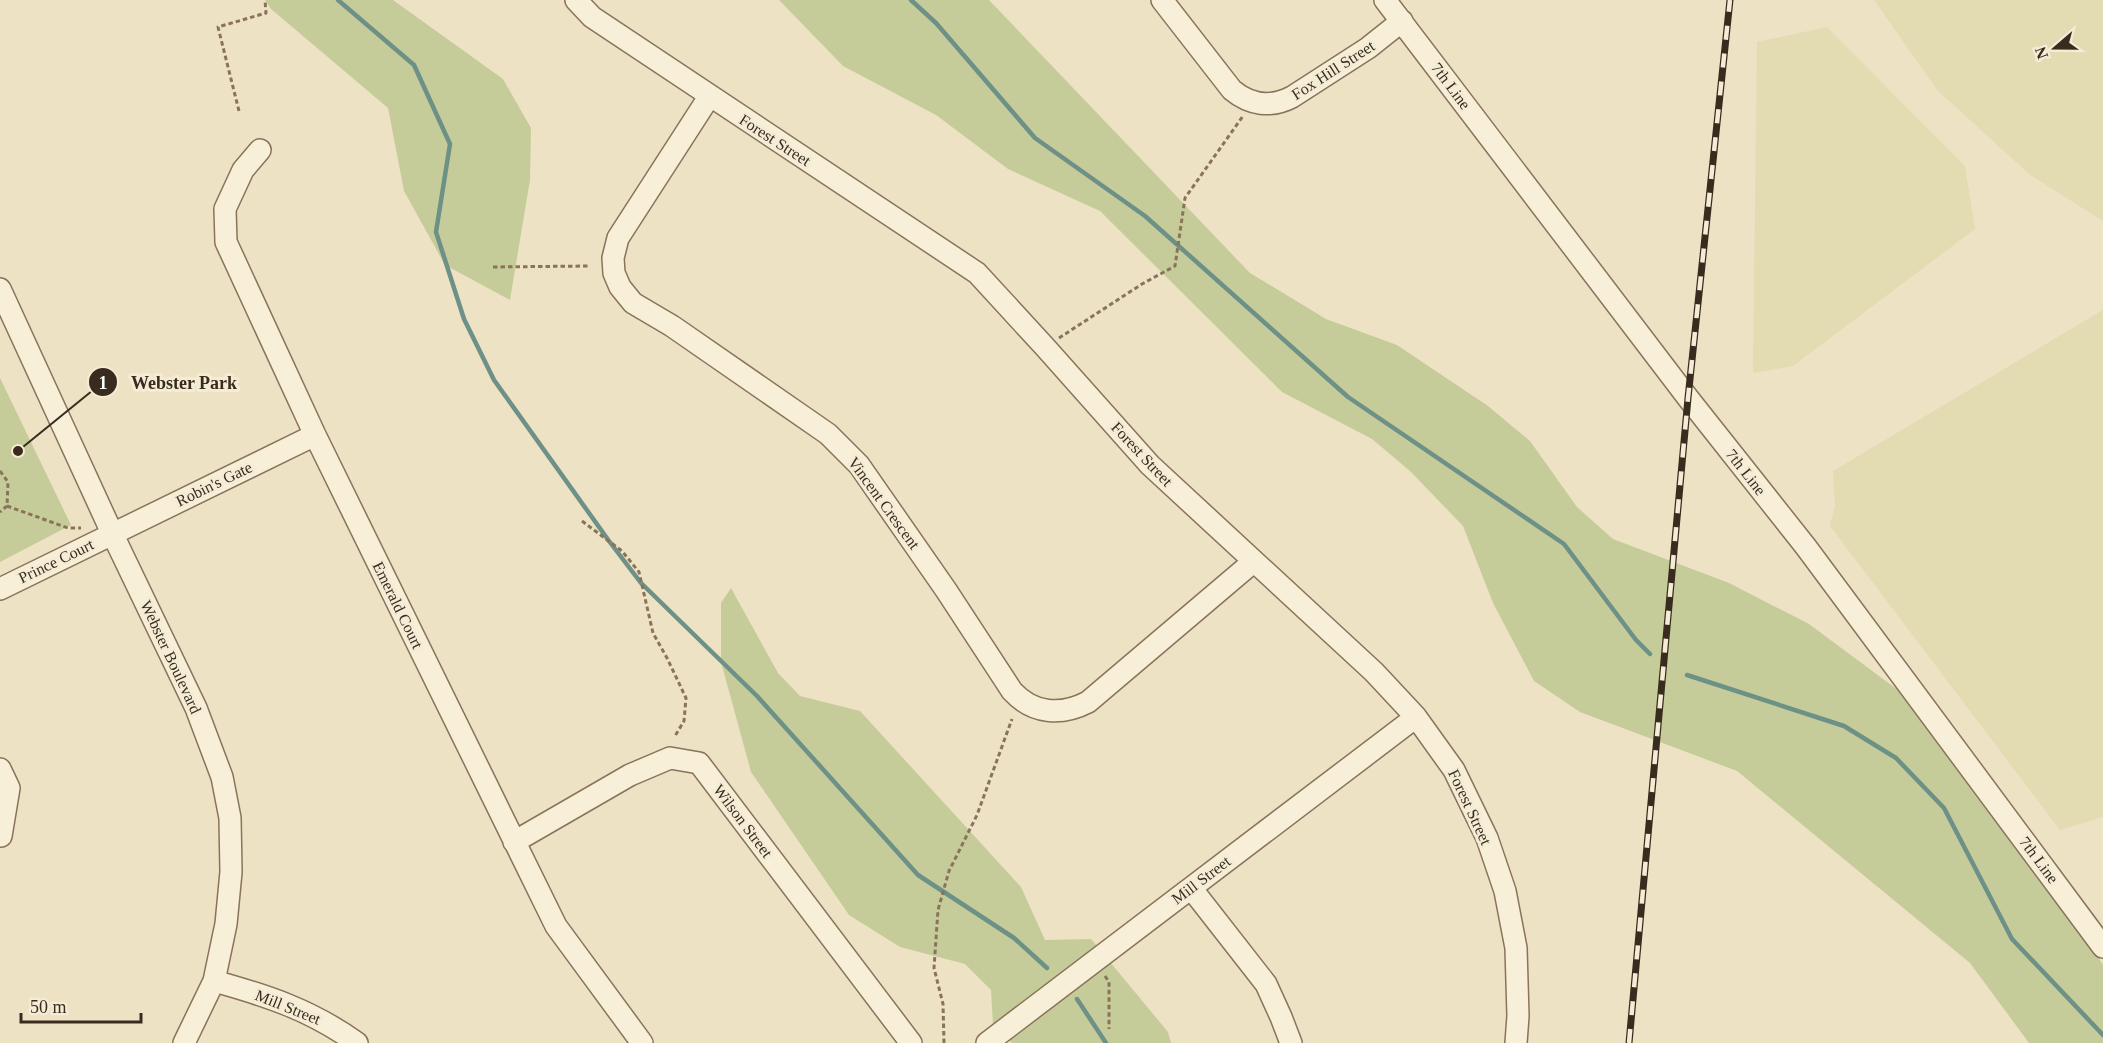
<svg xmlns="http://www.w3.org/2000/svg" width="2103" height="1043" viewBox="0 0 2103 1043" font-family="'Times New Roman',serif">
<style>
.farmland{fill:#e3dbb2}
.green{fill:#c6cc99}
.lines{fill:none;stroke-linecap:round;stroke-linejoin:round}
.stream{stroke:#6d9087;stroke-width:4.5}
.minor-casing{stroke:#89735b;stroke-width:24}
.path{stroke:#89735b;stroke-width:3;stroke-dasharray:4.5 3;stroke-linecap:butt}
.minor{stroke:#f8efd8;stroke-width:21}
.rail-casing{stroke:#392c1f;stroke-width:7}
.rail{stroke:#f5ecd5;stroke-width:4.5;stroke-dasharray:14;stroke-linecap:butt}
.labels{text-anchor:middle;dominant-baseline:central;stroke-width:6;stroke-linejoin:round;paint-order:stroke}
.street-label{font-size:16px;fill:#392c1f;stroke:#f5ecd5}
.leader{fill:none;stroke:#392c1f;stroke-width:2}
.callout-dot{fill:#392c1f;stroke:#f5ecd5;stroke-width:2}
.mark-label{font-size:18px;text-anchor:middle;font-weight:bold;fill:#fff}
.callout-label{font-size:18px;text-anchor:middle;font-weight:bold;fill:#392c1f;stroke:#f5ecd5;stroke-width:6;stroke-linejoin:round;paint-order:stroke}
</style>
<rect width="100%" height="100%" fill="#eee2c5"/>
<path class="farmland" d="M1874,0h229v221l-74,-47 -91,-83z
M1827,27l138,139 10,63 -182,137 -40,7 4,-331z
M2103,310v507l-43,13 -230,-304 5,-21 -2,-34z"/>
<path class="green" d="M265,0h128l110,79 28,49 -1,52 -20,120 -65,-35 -41,-74 -16,-83 -117,-99z
M779,0h210l261,273 76,46 71,26 91,61 42,35 47,66 36,32 116,44 80,41 97,72 135,179 62,90v78h-74l-59,-80 -233,-192 -157,-59 -46,-31 -41,-78 -30,-77 -53,-55 -38,-32 -90,-47 -182,-181 -92,-42 -72,-54 -93,-49z
M0,378l71,147 -71,37z
M731,588l47,85 22,23 60,15 161,176 24,53 46,-1 77,93 3,11h-159l-19,-18 -2,-35 -26,-26 -65,-17 -51,-32 -98,-143 -30,-110v-59z"/>
<g class="lines">
<path class="stream" d="M338,0l76,65 36,79 -14,88 28,87 30,61 115,161 32,42 116,113 161,179 96,63 33,30
M911,0l25,23 99,115 110,78 203,181 216,147 72,96 14,14
M1687,675l157,51 52,32 48,50 68,131 91,96
M1077,999l29,44"/>
<defs>
<path id="minor" d="M576,0l16,17 385,256 68,74 105,118 224,207 42,45 38,53 33,68 18,53 11,57 2,68 -2,27
M1162,0l70,90c18,15 39,18 60,7l76,-49 34,-27
M1385,0l303,398 118,149 297,400
M709,97l-91,141 -5,20 1,15 6,14 13,16 39,23 156,108 31,31 87,125 66,101c21,23 49,25 76,11l165,-140
M260,150l-17,20 -18,39 1,33 89,193 241,491 86,117
M0,289l112,244 84,175 26,69 8,41 1,54 -5,52 -12,57 -30,62
M0,589l315,-154
M0,769l9,19 -8,48
M514,842l116,-67 40,-17 29,5 212,280
M1191,888l75,96 15,33 10,26
M214,981c54,15 97,29 143,62
M987,1043l429,-326"/>
</defs>
<use href="#minor" class="minor-casing"/>
<path class="path" d="M239,111l-21,-84 48,-14 -1,-13
M493,267l95,-1
M1059,338l83,-54 33,-18 10,-68 58,-82
M0,471l8,11 -1,24 -7,6
M7,506l61,22h13
M582,521l40,30 17,21 14,61 14,25 19,40 -2,23 -9,15
M1105,976l4,6v47
M944,1043l-1,-39 -9,-36 4,-58 11,-39 28,-56 35,-96"/>
<use href="#minor" class="minor"/>
<defs>
<path id="rail" d="M1629,1043l59,-645 42,-398"/>
</defs>
<use href="#rail" class="rail-casing"/>
<use href="#rail" class="rail"/>
</g>
<g class="labels">
<g class="street-label">
<text transform="translate(1333 70) rotate(-33)">Fox Hill Street</text>
<text transform="translate(1451 86) rotate(53)">7th Line</text>
<text transform="translate(775 140) rotate(33)">Forest Street</text>
<text transform="translate(1142 454) rotate(47)">Forest Street</text>
<text transform="translate(1746 472) rotate(52)">7th Line</text>
<text transform="translate(214 484) rotate(-26)">Robin's Gate</text>
<text transform="translate(884 503) rotate(54)">Vincent Crescent</text>
<text transform="translate(56 561) rotate(-26)">Prince Court</text>
<text transform="translate(398 605) rotate(64)">Emerald Court</text>
<text transform="translate(171 657) rotate(65)">Webster Boulevard</text>
<text transform="translate(1470 807) rotate(65)">Forest Street</text>
<text transform="translate(743 821) rotate(53)">Wilson Street</text>
<text transform="translate(2039 860) rotate(53)">7th Line</text>
<text transform="translate(1201 880) rotate(-37)">Mill Street</text>
<text transform="translate(288 1007) rotate(22)">Mill Street</text>
</g>
</g>
<path class="leader" d="M18 451L103 382"/>
<g class="callout-dot">
<circle cx="18" cy="451" r="6"/>
<circle cx="103" cy="382" r="15"/>
</g>
<g class="mark-label">
<text x="103" y="389">1</text>
</g>
<g class="callout-label">
<text x="184" y="389">Webster Park</text>
</g>
<g transform="translate(2055 48) rotate(250)" stroke="#f5ecd5" stroke-width="4.5" paint-order="stroke">
<path d="M0-4.5L10 22L0 15L-10 22Z" fill="#392c1f"/>
<text y="-9" font-size="16" font-weight="bold" text-anchor="middle" fill="#392c1f">N</text>
</g>
<path d="M21 1013v9h120v-9" fill="none" stroke="#392c1f" stroke-width="3"/>
<text x="30" y="1013" font-size="18" fill="#392c1f" stroke="#f5ecd5" stroke-width="4.5" paint-order="stroke">50 m</text>
</svg>
